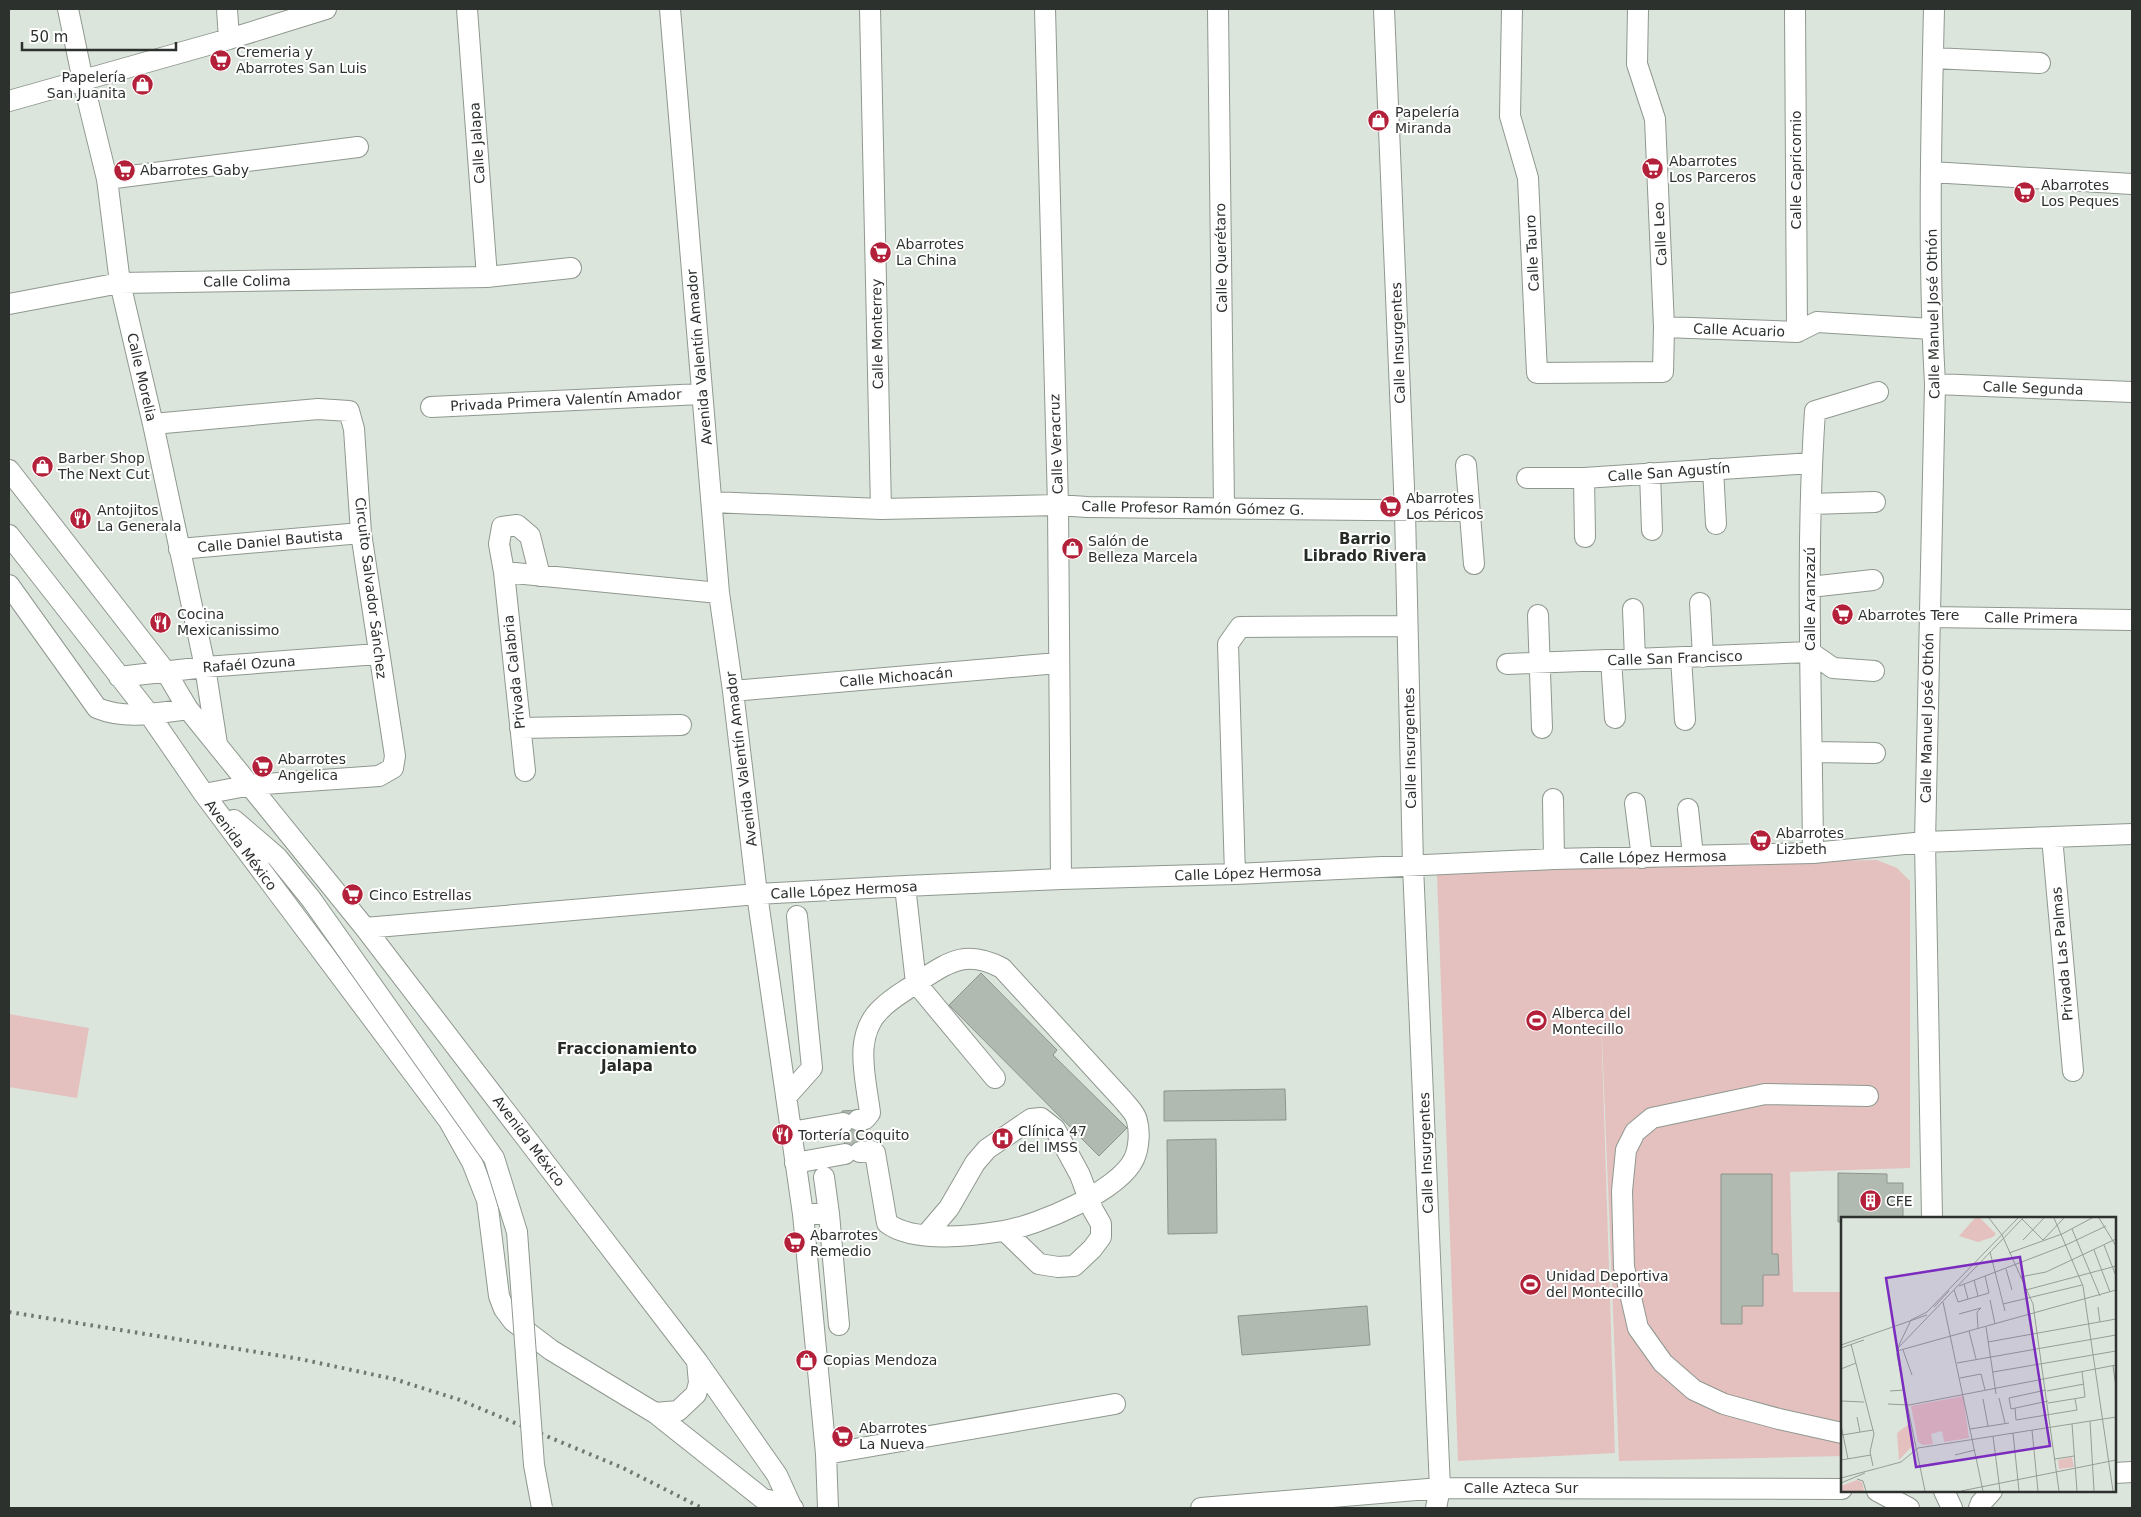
<svg xmlns="http://www.w3.org/2000/svg" width="2141" height="1517" viewBox="0 0 2141 1517" font-family="'DejaVu Sans',sans-serif">
<style>
.green{fill:#e4c0bf}
.building{fill:#b1bab1;stroke:#8c948b}
.lines{fill:none;stroke-linecap:round;stroke-linejoin:round}
.minor-casing{stroke:#8f988f;stroke-width:22}
.minor{stroke:#fff;stroke-width:20}
.rail{stroke:#717771;stroke-width:4;stroke-dasharray:2.5 5;stroke-linecap:butt}
.minor-bridge-casing{stroke:#8f988f;stroke-width:22;stroke-linecap:butt}
.minor-bridge{stroke:#fff;stroke-width:20}
.labels{text-anchor:middle;dominant-baseline:central;stroke-width:4;stroke-linejoin:round;paint-order:stroke}
.poi-label{font-size:14px;fill:#2d312d;stroke:#fff;text-anchor:start}
.street-label{font-size:14px;fill:#2d312d;stroke:#fff}
.neighbourhood-label{font-size:15px;font-weight:bold;fill:#262c25;stroke:#fff}
.inset-road{fill:none;stroke:#969d96;stroke-width:1}
.view{fill:#7b2cbf;fill-opacity:0.15;stroke:#7b2cbf;stroke-width:2.5}
.inset-edge{fill:none;stroke:#2d312d;stroke-width:2.5}
</style>
<rect width="100%" height="100%" fill="#dce5dc"/>
<path class="green" d="M1877,860l20,8 13,13v287l-120,4 3,120h49v164l-223,5 -19,-472 15,464 -157,8 -21,-587 159,-8z
M9,1014l80,14 -12,70 -68,-11z"/>
<path class="building" d="M981,973l76,77 -4,5 74,73 -28,28 -150,-151z
M1285,1089l1,31 -122,1v-30z
M857,1110l4,49 -15,1 -4,-49z
M1216,1139l1,94 -49,1 -1,-94z
M1838,1173l49,1v9h16v35h-61v4h-4z
M1721,1174h51v80h6l1,21h-16v31h-21v18h-21z
M1367,1306l3,39 -128,10 -4,-39z"/>
<g class="lines">
<defs>
<path id="minor" d="M68,9l15,72 24,98 13,104 33,141 52,243 12,77
M227,9l2,30
M467,9l20,268
M670,9l49,584 14,98 24,203 46,320 23,240 2,54
M870,9l11,500
M1045,9l13,496 3,374
M1218,9l6,498
M1384,9l21,503 8,354 27,622 -4,20
M1512,9l-2,107 18,62 9,195 126,-1 1,-45 -9,-208 -18,-55 1,-55
M1795,9l2,323
M1933,58l107,5
M9,101l220,-62 97,-30
M1931,172l201,12
M107,179l251,-32
M9,304l111,-21 367,-6 84,-9
M1664,327l133,5 20,-10 115,7
M1935,384l197,8
M431,407l270,-13
M153,424l165,-15 31,2 5,18 7,104 34,223 -2,12 -14,8 -128,9 -47,9
M1466,465l8,99
M1713,469l3,55
M9,470l157,202 22,37 177,219 332,433 80,114 15,33
M1650,473l2,57
M1527,478h57l228,-15
M1584,478l1,59
M712,502l169,7 177,-4 29,2 383,4
M1811,504l64,-2
M9,535l140,179 55,80 245,327 23,41 15,38 12,96 5,13 9,12 38,29 104,63 107,85 31,10
M179,549l182,-16
M504,572l215,21
M9,585l88,123c29,12 60,5 91,1
M1810,587l63,-7
M1700,603l3,54
M1633,609l2,50
M1538,615l4,113
M1929,617l203,3
M1681,658l4,62
M1611,660l4,58
M1507,664l303,-12 23,16 41,3
M119,677l86,-10 173,-13
M733,691l325,-28
M520,728l161,-3
M1813,752l62,1
M525,771l-21,-199 -5,-28 3,-17 15,-2 13,11 10,40
M1553,799l1,60
M1635,803l7,55
M1688,809l5,47
M234,820l43,37 34,42
M2052,837l21,234
M1813,853c-1,-147 -8,-295 2,-442l63,-19
M1235,874l-7,-230 12,-17 167,-1
M365,928l392,-34 148,-8 156,-7 174,-5 319,-15 259,-6 112,-11 207,-8
M786,1097l26,-29 -15,-152
M858,1120l7,-1 5,-6c-4,-35 -18,-78 12,-105 10,-10 23,-17 34,-25l79,95
M791,1132l52,-9
M860,1152l11,-1 4,2 12,70c26,20 85,13 116,8 34,-5 116,-40 131,-72 5,-11 6,-27 3,-38 -1,-7 -10,-16 -15,-22l-120,-131c-37,-20 -54,-5 -86,15l-11,-97
M795,1163l50,-9
M824,1177l5,37
M803,1214h26l10,111
M1932,1218l-7,-376 10,-458c-7,-125 -4,-250 -1,-375
M926,1235l23,-27 26,-45 12,-14 44,-30 10,-1 14,11 25,46 13,35 8,14v13l-9,12 -18,17 -16,1 -19,-3 -34,-33
M655,1413l23,-2 18,-17 3,-11 -2,-22
M1842,1433l-63,-14 -55,-15 -30,-14 -31,-27 -25,-35 -14,-61 -2,-76 4,-41 9,-18 17,-14 113,-24 103,2
M826,1454l289,-50
M2115,1473l17,-1
M1877,1491l32,17
M1944,1491l8,17
M1201,1508l239,-20 402,1
M1979,1508l2,-5 11,-12"/>
</defs>
<use href="#minor" class="minor-casing"/>
<use href="#minor" class="minor"/>
<path class="rail" d="M9,1312l291,47 94,20 66,21 163,68 79,40"/>
<defs>
<path id="minor-bridge" d="M311,899l183,259 23,74 17,233 8,43"/>
</defs>
<use href="#minor-bridge" class="minor-bridge-casing"/>
<use href="#minor-bridge" class="minor-bridge"/>
</g>
<defs>
<symbol id="supermarket-disc" viewBox="-11 -11 22 22"><circle r="9.5" fill="#b32039" stroke="#fff"/><path d="M-6-5.5h2.5l.6 2H6L4.5 2H-2.5L-4.4-4H-6ZM-1.5 3.2a1.3 1.3 0 1 0 .1 0ZM3 3.2a1.3 1.3 0 1 0 .1 0Z" fill="#fff"/></symbol>
<symbol id="shop-disc" viewBox="-11 -11 22 22"><circle r="9.5" fill="#b32039" stroke="#fff"/><path d="M-5-2.5h2.3a2.7 3.5 0 0 1 5.4 0H5L5.5 6h-11ZM-1.5-2.5h3a1.5 2.3 0 0 0-3 0Z" fill="#fff"/></symbol>
<symbol id="restaurant-disc" viewBox="-11 -11 22 22"><circle r="9.5" fill="#b32039" stroke="#fff"/><path d="M-5-6h1v4h1v-4h1v4h1v-4h1v5L-1.5 .5V6h-2V.5L-5-1ZM5-6V6H3V1.5H1.5Q1.5-4 5-6Z" fill="#fff"/></symbol>
<symbol id="stadium-disc" viewBox="-11 -11 22 22"><circle r="9.5" fill="#b32039" stroke="#fff"/><path d="M0-5a6.5 5 0 1 0 0 10a6.5 5 0 1 0 0-10ZM-3.5-1.8h7v3.6h-7Z" fill="#fff"/></symbol>
<symbol id="hospital-disc" viewBox="-11 -11 22 22"><circle r="9.5" fill="#b32039" stroke="#fff"/><path d="M-5-5h3v3.5h4V-5h3V5h-3V1.5h-4V5h-3Z" fill="#fff"/></symbol>
<symbol id="building-disc" viewBox="-11 -11 22 22"><circle r="9.5" fill="#b32039" stroke="#fff"/><path d="M-4-6H4V6H1V3H-1V6H-4ZM-2.5-4.3h1.7v1.8h-1.7ZM.8-4.3h1.7v1.8H.8ZM-2.5-1h1.7V.8h-1.7ZM.8-1h1.7V.8H.8Z" fill="#fff"/></symbol>
</defs>
<g fill-rule="evenodd">
<use href="#supermarket-disc" x="208" y="48" width="25" height="25"/>
<use href="#shop-disc" x="130" y="72" width="25" height="25"/>
<use href="#shop-disc" x="1366" y="108" width="25" height="25"/>
<use href="#supermarket-disc" x="1640" y="156" width="25" height="25"/>
<use href="#supermarket-disc" x="112" y="158" width="25" height="25"/>
<use href="#supermarket-disc" x="2012" y="180" width="25" height="25"/>
<use href="#supermarket-disc" x="868" y="240" width="25" height="25"/>
<use href="#shop-disc" x="30" y="454" width="25" height="25"/>
<use href="#supermarket-disc" x="1378" y="494" width="25" height="25"/>
<use href="#restaurant-disc" x="68" y="506" width="25" height="25"/>
<use href="#shop-disc" x="1060" y="536" width="25" height="25"/>
<use href="#supermarket-disc" x="1830" y="602" width="25" height="25"/>
<use href="#restaurant-disc" x="148" y="610" width="25" height="25"/>
<use href="#supermarket-disc" x="250" y="754" width="25" height="25"/>
<use href="#supermarket-disc" x="1748" y="828" width="25" height="25"/>
<use href="#supermarket-disc" x="340" y="882" width="25" height="25"/>
<use href="#stadium-disc" x="1524" y="1008" width="25" height="25"/>
<use href="#restaurant-disc" x="770" y="1122" width="25" height="25"/>
<use href="#hospital-disc" x="990" y="1126" width="25" height="25"/>
<use href="#building-disc" x="1858" y="1188" width="25" height="25"/>
<use href="#supermarket-disc" x="782" y="1230" width="25" height="25"/>
<use href="#stadium-disc" x="1518" y="1272" width="25" height="25"/>
<use href="#shop-disc" x="794" y="1348" width="25" height="25"/>
<use href="#supermarket-disc" x="830" y="1424" width="25" height="25"/>
</g>
<g class="labels">
<g class="poi-label">
<text x="236" y="52">Cremeria y<tspan x="236" dy="16">Abarrotes San Luis</tspan></text>
<text x="126" y="77" text-anchor="end">Papelería<tspan x="126" dy="16">San Juanita</tspan></text>
<text x="1395" y="112">Papelería<tspan x="1395" dy="16">Miranda</tspan></text>
<text x="1669" y="161">Abarrotes<tspan x="1669" dy="16">Los Parceros</tspan></text>
<text x="140" y="170">Abarrotes Gaby</text>
<text x="2041" y="185">Abarrotes<tspan x="2041" dy="16">Los Peques</tspan></text>
<text x="896" y="244">Abarrotes<tspan x="896" dy="16">La China</tspan></text>
<text x="58" y="458">Barber Shop<tspan x="58" dy="16">The Next Cut</tspan></text>
<text x="1406" y="498">Abarrotes<tspan x="1406" dy="16">Los Péricos</tspan></text>
<text x="97" y="510">Antojitos<tspan x="97" dy="16">La Generala</tspan></text>
<text x="1088" y="541">Salón de<tspan x="1088" dy="16">Belleza Marcela</tspan></text>
<text x="177" y="614">Cocina<tspan x="177" dy="16">Mexicanissimo</tspan></text>
<text x="1858" y="615">Abarrotes Tere</text>
<text x="278" y="759">Abarrotes<tspan x="278" dy="16">Angelica</tspan></text>
<text x="1776" y="833">Abarrotes<tspan x="1776" dy="16">Lizbeth</tspan></text>
<text x="369" y="895">Cinco Estrellas</text>
<text x="1552" y="1013">Alberca del<tspan x="1552" dy="16">Montecillo</tspan></text>
<text x="1018" y="1131">Clínica 47<tspan x="1018" dy="16">del IMSS</tspan></text>
<text x="798" y="1135">Tortería Coquito</text>
<text x="1886" y="1201">CFE</text>
<text x="810" y="1235">Abarrotes<tspan x="810" dy="16">Remedio</tspan></text>
<text x="1546" y="1276">Unidad Deportiva<tspan x="1546" dy="16">del Montecillo</tspan></text>
<text x="823" y="1360">Copias Mendoza</text>
<text x="859" y="1428">Abarrotes<tspan x="859" dy="16">La Nueva</tspan></text>
</g>
<g class="street-label">
<text transform="translate(477 143) rotate(-94)">Calle Jalapa</text>
<text transform="translate(1796 170) rotate(-90)">Calle Capricornio</text>
<text transform="translate(1660 234) rotate(-93)">Calle Leo</text>
<text transform="translate(1532 253) rotate(-93)">Calle Tauro</text>
<text transform="translate(1221 258) rotate(-91)">Calle Querétaro</text>
<text transform="translate(247 281) rotate(-1)">Calle Colima</text>
<text transform="translate(1933 314) rotate(-91)">Calle Manuel José Othón</text>
<text transform="translate(1739 330) rotate(2)">Calle Acuario</text>
<text transform="translate(877 334) rotate(-91)">Calle Monterrey</text>
<text transform="translate(1398 343) rotate(-92)">Calle Insurgentes</text>
<text transform="translate(699 357) rotate(-95)">Avenida Valentín Amador</text>
<text transform="translate(142 377) rotate(77)">Calle Morelia</text>
<text transform="translate(2033 388) rotate(2)">Calle Segunda</text>
<text transform="translate(566 400) rotate(-3)">Privada Primera Valentín Amador</text>
<text transform="translate(1056 444) rotate(-92)">Calle Veracruz</text>
<text transform="translate(1669 472) rotate(-4)">Calle San Agustín</text>
<text transform="translate(1193 508) rotate(1)">Calle Profesor Ramón Gómez G.</text>
<text transform="translate(270 541) rotate(-5)">Calle Daniel Bautista</text>
<text transform="translate(371 588) rotate(83)">Circuito Salvador Sánchez</text>
<text transform="translate(1810 599) rotate(-90)">Calle Aranzazú</text>
<text transform="translate(2031 618) rotate(1)">Calle Primera</text>
<text transform="translate(1675 658) rotate(-2)">Calle San Francisco</text>
<text transform="translate(249 664) rotate(-4)">Rafaél Ozuna</text>
<text transform="translate(514 672) rotate(-96)">Privada Calabria</text>
<text transform="translate(896 677) rotate(-5)">Calle Michoacán</text>
<text transform="translate(1927 718) rotate(-89)">Calle Manuel José Othón</text>
<text transform="translate(1410 748) rotate(-91)">Calle Insurgentes</text>
<text transform="translate(741 759) rotate(-97)">Avenida Valentín Amador</text>
<text transform="translate(241 845) rotate(53)">Avenida México</text>
<text transform="translate(1653 857) rotate(-1)">Calle López Hermosa</text>
<text transform="translate(1248 873) rotate(-2)">Calle López Hermosa</text>
<text transform="translate(844 890) rotate(-3)">Calle López Hermosa</text>
<text transform="translate(2062 954) rotate(-95)">Privada Las Palmas</text>
<text transform="translate(529 1141) rotate(53)">Avenida México</text>
<text transform="translate(1426 1153) rotate(-92)">Calle Insurgentes</text>
<text x="1521" y="1488">Calle Azteca Sur</text>
</g>
<g class="neighbourhood-label">
<text x="1365" y="539">Barrio<tspan x="1365" dy="17">Librado Rivera</tspan></text>
<text x="627" y="1049">Fraccionamiento<tspan x="627" dy="17">Jalapa</tspan></text>
</g>
</g>
<g transform="translate(1841 1217)">
<rect width="275" height="275" fill="#dce5dc"/>
<path d="M134,1h5l16,16 -3,3 -15,5 -19,-6zM122,179l6,42 -25,4 -2,-11 -11,3 2,10 -10,1 -5,-3 -7,-36zM68,207l5,20 -15,16 -2,-27zM231,240l2,10 -15,2 -1,-9zM16,263l5,2 2,9h-23v-5z" fill="#e4c0bf"/>
<path class="inset-road" d="M148,1l13,17 31,69 26,187M213,1l29,68 30,205M258,1l17,28M181,2l21,21M231,12l28,67M182,23l21,-22M202,23l21,-22M263,28l12,31M253,33l16,42M149,35l15,59M168,36l53,-19 30,-16M165,52l6,21M179,60l26,-5 70,-33M133,63l4,16M123,67l4,15M118,69l107,-41 40,-19M113,73l4,12 31,-9 -4,-17M185,73l90,-24M149,83l5,24M102,85l40,189M162,87l79,-19M93,90l15,-16M257,90l2,15M136,95l1,16M118,97l22,-6 -4,4M145,110l10,67M128,114l7,28M147,125l128,-23M10,127l23,90 -4,18 3,14M0,128l86,-30M0,131l23,-8M57,131l125,-130M62,133l9,25M56,134l219,-61M116,146l159,-28M272,149l3,21M0,152l15,-6M152,155l123,-21M119,161l21,-4 4,16M205,173l-37,8 2,11 37,-8M49,174l15,-1M206,174l37,-7M158,181l6,25M142,182l5,27M0,184l23,1M207,186l37,-6 -3,-26M47,187l21,1 207,-40M174,191l1,12 61,-10 -2,-11M16,200l3,15M249,204l4,70M231,207l5,67M0,208l7,34M129,212l39,-6M191,213l6,61M172,216l6,58M1,218l31,-5M152,219l7,55M114,238l20,-5M214,242l19,-3M0,243l30,-5M49,248l11,-3 17,-14 198,-31M0,261l49,-13M16,262l6,2 3,10M0,266l24,-10M84,274l-28,-136 2,-10 12,-25 16,-8 91,-94M120,274l155,-31"/>
<path class="view" d="M179,40l30,189 -134,21 -30,-189z"/>
<rect width="275" height="275" class="inset-edge"/>
</g>
<rect width="2141" height="1517" fill="none" stroke="#2d312d" stroke-width="20"/>
<path d="M22 42v8h154v-8" fill="none" stroke="#2d312d" stroke-width="2.5"/>
<text x="30" y="42" font-size="15" fill="#2d312d" stroke="#ffffff" stroke-width="4" paint-order="stroke">50 m</text>
</svg>
